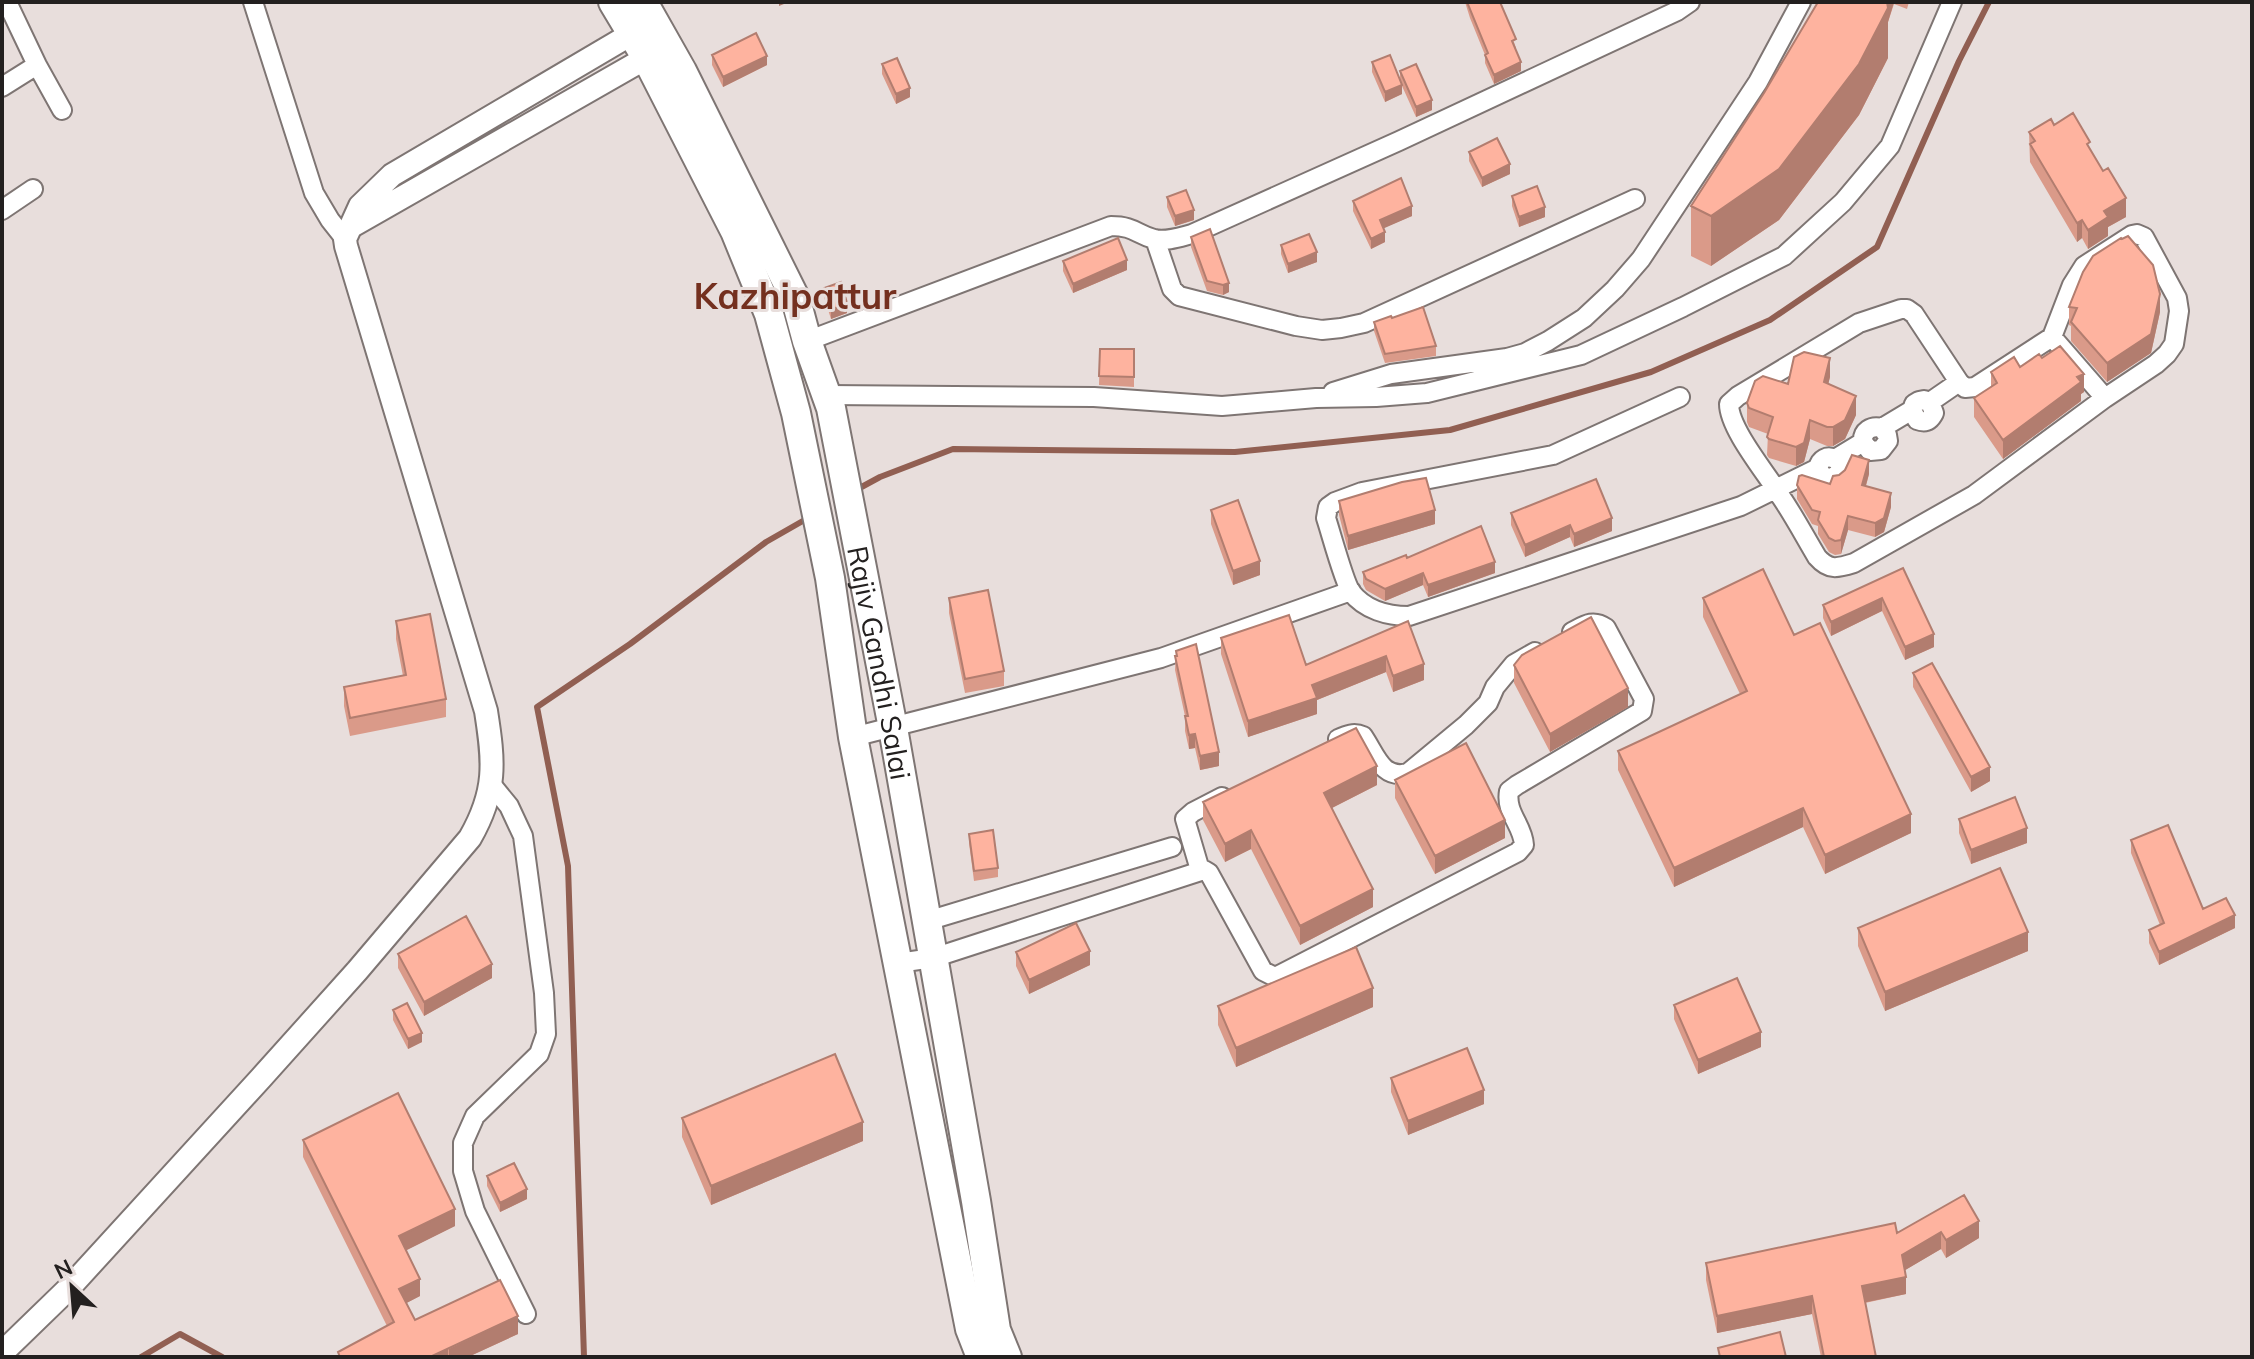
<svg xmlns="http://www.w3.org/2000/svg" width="2254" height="1359" viewBox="0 0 2254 1359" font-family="Mulish,sans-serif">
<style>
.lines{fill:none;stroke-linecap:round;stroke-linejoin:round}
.stream{stroke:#915f52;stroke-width:6}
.minor-casing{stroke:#7e7573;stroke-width:22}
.tertiary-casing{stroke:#7e7573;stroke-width:26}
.primary-casing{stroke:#7e7573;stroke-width:32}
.minor{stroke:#fff;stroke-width:18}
.tertiary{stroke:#fff;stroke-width:22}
.primary{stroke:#fff;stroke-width:28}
.wall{fill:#da9a89}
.shaded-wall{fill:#b27d6f}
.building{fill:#feb39f;stroke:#b27d6f;stroke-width:2}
.labels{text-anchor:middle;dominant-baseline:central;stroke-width:6;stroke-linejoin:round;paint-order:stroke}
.street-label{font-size:28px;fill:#23201f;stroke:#e8dedc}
.district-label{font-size:36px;font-weight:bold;fill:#74301f;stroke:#e8dedc}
</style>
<rect width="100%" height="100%" fill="#e8dedc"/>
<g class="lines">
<path class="stream" d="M856,490l24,-13 73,-28 282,3 215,-22 201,-58 119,-52 107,-73 82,-186 30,-59
M141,1357l39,-23 42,23
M584,1357l-16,-491 -31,-159 93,-63 136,-102 42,-24"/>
<defs>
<path id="minor" d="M7,2l30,63 25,45
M253,2l61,191 16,27 15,19
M2,87l35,-22
M2,210l31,-21
M1155,239l17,50 7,7 117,30 26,4 19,-2 23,-5 271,-124
M2052,337l53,61 51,-34 11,-10 7,-10 5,-33 -2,-13 -33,-61 -7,-3 -5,1 -48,31 -12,19 -20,52 -77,50 -10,1 -6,-6 -45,-68 -7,-5h-6l-42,14 -121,73 -9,8c0,25 38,70 52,93 13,19 24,40 36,60 12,14 21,11 37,6l120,-68 131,-97
M807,341l304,-115c23,0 25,8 43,13 12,3 26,-2 38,-5l207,-93 278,-130 13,-9
M1333,392l58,-18 116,-16 18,-5 23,-12 36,-23 31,-29 26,-30 117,-177 43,-80
M827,395l267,2 128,9 94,-8 60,-1 51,-4 154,-38 102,-48 101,-51 59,-54 47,-56 62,-144
M1680,397l-127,58 -191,37 -27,10 -7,5 -2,11c5,15 18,64 25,74 14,18 37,24 58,24l332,-110 77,-38c2,-9 9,-13 17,-9l28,-17c-1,-11 8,-17 19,-14l30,-18 2,-6 5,-3 5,-1 6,2 29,-20
M1912,410l5,10c8,3 13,1 17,-7l-4,-11
M1863,442l7,9 11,-1 7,-9 -1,-6 -5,-7
M1818,468l5,9 12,1 6,-9 -1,-6 -5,-4
M853,737l308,-79 190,-67
M1338,739c9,-4 16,-7 25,-3 13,19 19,44 45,37l58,-48 22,-22 7,-16 19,-23 21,-12
M491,784l18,22 14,30 21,157 2,41 -7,20 -64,62 -12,27v28l12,40 51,103
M1200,870l-15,-51 8,-7 29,-15
M927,921l245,-74
M898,963l35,-5 271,-88 5,3 54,98 12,6 8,-4 235,-121 6,-7c-1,-20 -19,-32 -15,-54l8,-6 125,-74 2,-12 -38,-71c-13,-9 -21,-3 -34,4"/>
<path id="tertiary" d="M352,226l308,-176
M2,1353l67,-65 192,-210 96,-107 113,-133c27,-47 24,-76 16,-127l-140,-465 -1,-7 15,-33 32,-31 253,-149"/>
<g id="primary">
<path d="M613,2l33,55 89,174 34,83 27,99 34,165 23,159 117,592 11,28"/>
<path id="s1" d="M643,2l39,69 114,229 11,41 24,67 62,320 83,473 20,129 11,27"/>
</g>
</defs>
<use href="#minor" class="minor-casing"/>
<use href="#tertiary" class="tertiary-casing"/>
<use href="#primary" class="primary-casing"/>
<use href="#minor" class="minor"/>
<use href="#tertiary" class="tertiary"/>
<use href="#primary" class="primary"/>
</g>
<path class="wall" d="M1465,2h35l16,46h-1l6,23 -27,13 -9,-21v-8l-15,-37z
M1818,2h91l-2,7 -13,-5 -6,18v36l-29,57 -80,105 -68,46 -20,-10v-50l73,-113z
M712,55l55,10 -44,22 -11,-22z
M1372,62l28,17v-8l32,39 -16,7 -14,-31v8l-17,8 -13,-30z
M882,64l28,33 -14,7 -14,-30z
M2054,125l36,25 36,67 -18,10v9l-20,13 -6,-11 -5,4 -47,-80 -1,-30z
M1469,152l41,22 -28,13 -13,-26z
M1512,196l33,21 -26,10 -7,-21z
M1167,197l27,23 -19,6 -8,-19z
M1353,201l59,15 -29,12 2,14 -14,7 -18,-38z
M1191,237l38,55 -6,3 -16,-4 -16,-44z
M1281,245l36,17 -29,11 -7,-19z
M1063,261l64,9 -54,23 -10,-22z
M824,288l23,25 -16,6 -7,-22z
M2069,307l91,5 -9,41 -44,29 -36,-41v-15l-2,-1z
M1374,322l62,24v10l-51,7 -11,-32z
M1100,349h34v38l-35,-2z
M2042,358l42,34 -3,2v7l-78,58 -29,-42v-19l17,-11v-15l29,-5z
M1830,377l-2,7 28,31 -11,24 -12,7h-6l-17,-7 -6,23 -8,4 -27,-8 -2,-3 1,-21 -19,-7 -2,-5v-19l41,-19z
M1869,474l-3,12 25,21 -7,25 -9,5 -27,-7 -7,24 -6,1 -6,-3 -11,-18v-8l-6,-2 -15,-25v-14l33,-1z
M1339,501l96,23 -87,26 -9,-35z
M1211,510l49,65 -27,10 -22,-61z
M1511,513l101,18 -38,16 -4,-10 -45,20 -14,-32z
M1407,558l88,15 -67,24 -5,-12 -38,16 -19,-11 -3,-6v-12z
M1903,568l31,79 -29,13 -23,-49 -51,25 -8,-18v-13z
M949,598l55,73v15l-39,7 -16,-80z
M1703,598l91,37 117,198 -86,41 -22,-47 -129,60 -56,-117v-19l122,-57 -37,-77z
M396,621l50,78v18l-96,19 -6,-30v-19l59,-11 -7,-37z
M1408,621l16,59 -31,12 -7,-20 -69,28v14l-69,23 -27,-83v-16l85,27z
M1176,651l43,115 -19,4 -5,-22 -6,1 -4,-18v-15l-10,-46z
M1514,665l114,42 -78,45 -36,-69z
M1913,673l77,108 -19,11 -58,-105z
M1395,780l110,58 -70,36 -40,-76z
M1377,785l-45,23 41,99 -73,38 -49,-96 -26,13 -22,-42v-18z
M1959,819l68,24 -56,21 -12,-31z
M969,834l29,34v9l-24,4 -5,-38z
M2131,840l72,69 32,19 -76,37 -10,-22v-13l11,-5 -29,-72z
M1858,928l170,23 -143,60 -27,-65z
M1016,952l74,13 -61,29 -13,-28z
M398,954l94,24 -68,38 -26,-48z
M1674,1005l87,42 -63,27 -24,-55z
M1218,1006l155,1 -137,60 -18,-42z
M393,1010l29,32 -14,7 -15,-29z
M1391,1078l93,26 -76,31 -17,-43z
M682,1118l181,23 -152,64 -29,-68z
M303,1140l152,86 -49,24 14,46 -14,7 9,17 103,14 -50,23h-130v-5l49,-26 -84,-169z
M487,1176l40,23 -27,13 -13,-26z
M1964,1195l15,43 -33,20 -5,-9 -36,21 1,24 -41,9 11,54h-55l-9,-43 -95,19 -11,-53v-17l191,-30z"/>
<path class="shaded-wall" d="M779,2h10l-10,4z
M1884,2h10l-6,20v36l-29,57 -80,105 -68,46v-50z
M767,56v9l-44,22v-10z
M1521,62v9l-27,13v-9z
M1402,85v9l-17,8v-10z
M910,88v9l-14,7v-10z
M1432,100v10l-16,7v-10z
M1510,164v10l-28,13v-9z
M2126,198v19l-18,10v9l-20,13v-19l16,-19z
M1412,206v10l-32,14v-10z
M1545,207v10l-26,10v-10z
M1194,210v10l-19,6v-10z
M2082,220v18l-5,4v-19z
M1385,232v10l-14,7v-10z
M1317,252v10l-29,11v-9z
M1127,260v10l-54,23v-9z
M1229,283v9l-6,3v-10z
M2160,294v18l-9,41 -44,29v-19z
M847,303v10l-16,6v-9z
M1830,358v19l-6,24v-19z
M2084,374v18l-3,2v7l-78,58v-19l74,-63z
M1856,396v19l-11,24 -12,7v-19z
M1810,420v19l-6,23 -8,4v-19z
M1869,460v14l-7,25v-14z
M1891,493v14l-7,25 -9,5v-14z
M1435,510v14l-87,26v-14z
M1848,516v14l-7,24v-14z
M1612,518v13l-38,16v-13z
M1570,525v12l-45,20v-12z
M1260,561v14l-27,10v-14z
M1495,562v11l-67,24v-12z
M1423,573v12l-38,16v-12z
M1882,598v13l-51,25v-14z
M1934,634v13l-29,13v-13z
M1386,656v16l-69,28v14l-69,23v-16l64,-36z
M1424,664v16l-31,12v-16z
M1628,688v19l-78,45v-18z
M1195,734v14l-6,1v-14z
M1219,752v14l-19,4v-14z
M1377,766v19l-53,27v-19z
M1990,767v14l-19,11v-15z
M1803,808v19l-129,60v-19z
M1911,814v19l-86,41v-19z
M1505,820v18l-70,36v-18z
M2027,828v15l-56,21v-14z
M1251,830v19l-26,13v-18z
M1373,889v18l-73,38v-19z
M2235,915v13l-76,37v-13z
M2028,932v19l-143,60v-19z
M1090,951v14l-61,29v-14z
M492,964v14l-68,38v-14z
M1373,988v19l-137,60v-19z
M1761,1032v15l-63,27v-14z
M422,1033v9l-14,7v-10z
M1484,1090v14l-76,31v-14z
M863,1122v19l-152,64v-19z
M527,1189v10l-27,13v-9z
M455,1209v17l-56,28v-18z
M1979,1221v17l-33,20v-18z
M1941,1232v17l-39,23v-17z
M1906,1277v17l-44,9v-17z
M420,1279v17l-21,11v-18z
M1812,1296v18l-95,19v-17z
M518,1316v18l-50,23h-19v-8z
M448,1347v10h-18z"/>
<path class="building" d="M1467,2h33l16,37 -4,2 9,21 -27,13 -9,-20 3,-2z
M1818,2h69l1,6 -29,56 -80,105 -68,47 -20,-10 73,-113z
M756,33l11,23 -44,21 -11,-22z
M1390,55l12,30 -17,7 -13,-30z
M897,58l13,30 -14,6 -14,-30z
M1416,64l16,36 -16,7 -16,-36z
M2073,113l17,29 -3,2 16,27 5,-3 18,30 -22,13 4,6 -20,13 -6,-10 -5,3 -47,-79 5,-3 -6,-9 22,-13 3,6z
M1497,138l13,26 -28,14 -13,-26z
M1401,178l11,28 -32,14 5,12 -14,7 -18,-38z
M1537,186l8,21 -26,10 -7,-21z
M1186,190l8,20 -19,6 -8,-19z
M1210,229l19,54 -6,2 -16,-4 -16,-44z
M1309,234l8,18 -29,12 -7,-19z
M2128,236l25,29 7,29 -9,40 -44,29 -36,-41 6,-14 -8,-1 14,-35 10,-16 28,-18 1,1z
M1118,238l9,22 -54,24 -10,-23z
M841,282l6,21 -16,7 -7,-22z
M1423,307l13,39 -51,8 -11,-32 17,-6 1,2z
M2060,346l24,28 -7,3 4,5 -78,58 -29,-42 23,-15 -6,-11 23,-15 6,10 19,-13 3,4z
M1100,349h34v28l-35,-1z
M1804,352l26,6 -6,24 32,14 -11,24 -12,7h-6l-17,-7 -6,23 -8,4 -27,-8 -2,-2 6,-20 -24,-9 -2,-5 8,-22 8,-5 25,8 6,-27z
M1852,455l17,5 -7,25 29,8 -7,25 -9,5 -27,-7 -7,24 -6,1 -6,-3 -11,-18 2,-8 -8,-2 -15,-25 2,-9 3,-1 28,9 3,-8 6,-1 6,-5z
M1426,478l9,32 -87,26 -9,-35 63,-19z
M1596,479l16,39 -38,16 -4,-9 -45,20 -14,-32z
M1238,500l22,61 -27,10 -22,-61z
M1481,526l14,36 -67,23 -5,-12 -38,16 -19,-10 -3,-7 43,-17 1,3z
M1903,568l31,66 -29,13 -23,-49 -51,24 -8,-17z
M1763,569l31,66 26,-12 91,191 -86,41 -22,-47 -129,60 -56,-117 129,-60 -44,-93z
M988,590l16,81 -39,8 -16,-81z
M430,614l16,85 -96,19 -6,-31 62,-12 -10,-54z
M1289,615l17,50 102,-44 16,43 -31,12 -7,-20 -74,29 5,13 -69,23 -27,-83z
M1591,617l37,71 -78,46 -36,-69 8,-10z
M1196,644l23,108 -19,4 -5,-22 -6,1 -4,-19h3l-13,-60h2l-1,-5z
M1932,663l58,104 -19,10 -58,-104z
M1356,728l21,38 -53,27 49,96 -73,37 -49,-96 -26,14 -22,-42z
M1466,743l39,77 -70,36 -40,-76z
M2015,797l12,31 -56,22 -12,-31z
M2168,825l35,84 23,-11 9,17 -76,37 -10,-22 15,-7 -33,-83z
M993,830l5,38 -24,3 -5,-37z
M2000,868l28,64 -143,60 -27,-64z
M466,916l26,48 -68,38 -26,-48z
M1076,923l14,28 -61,29 -13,-28z
M1356,947l17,41 -137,60 -18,-42z
M1737,978l24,54 -63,28 -24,-55z
M407,1003l15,30 -14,6 -15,-29z
M1467,1048l17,42 -76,31 -17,-43z
M835,1054l28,68 -152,64 -29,-68z
M398,1093l57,116 -56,27 21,43 -21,10 16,31 85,-40 18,36 -88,41h-90l-2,-5 56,-30 -91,-182z
M514,1163l13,26 -27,14 -13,-27z
M1964,1195l15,26 -33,19 -5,-8 -39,23 4,22 -44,9 14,71h-52l-12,-61 -95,20 -11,-53 189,-40 2,10z
M1780,1332l6,25h-66l-2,-9z"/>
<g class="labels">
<g class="street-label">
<text stroke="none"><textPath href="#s1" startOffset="708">Rajiv Gandhi Salai</textPath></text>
</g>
<g class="district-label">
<text x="795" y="295">Kazhipattur</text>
</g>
</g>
<rect width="2254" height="1359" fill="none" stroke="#23201f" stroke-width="8"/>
<g transform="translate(72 1287) rotate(334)" stroke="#e8dedc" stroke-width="6" paint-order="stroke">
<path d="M0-6L14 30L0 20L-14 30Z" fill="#23201f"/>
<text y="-12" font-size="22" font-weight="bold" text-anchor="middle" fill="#23201f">N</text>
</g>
</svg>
